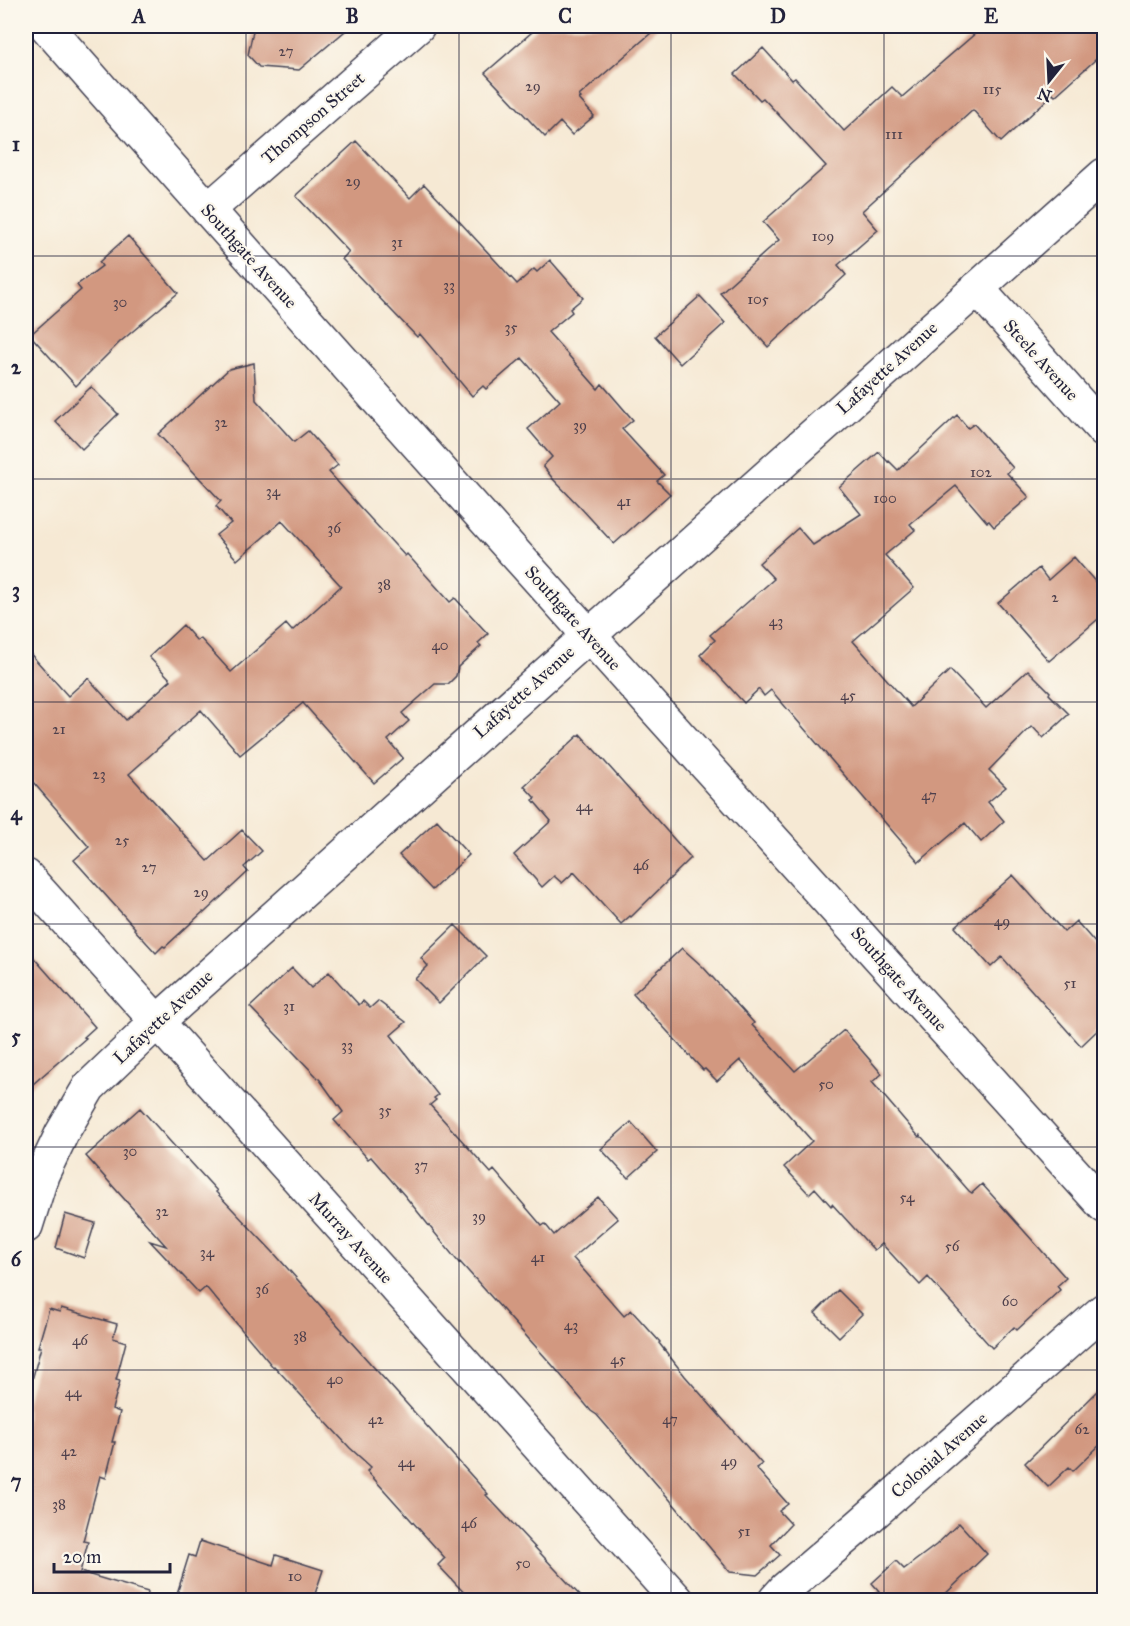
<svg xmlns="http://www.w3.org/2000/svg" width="1130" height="1626" viewBox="0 0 1130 1626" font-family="'IM FELL Great Primer',serif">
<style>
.building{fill:#d29880}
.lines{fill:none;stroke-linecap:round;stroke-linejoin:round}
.minor-casing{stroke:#424052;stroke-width:36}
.minor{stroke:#fff;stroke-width:33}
.grid{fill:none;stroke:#22223b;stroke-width:1.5;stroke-opacity:0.55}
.labels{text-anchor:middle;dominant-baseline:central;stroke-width:4.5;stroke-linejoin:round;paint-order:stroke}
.number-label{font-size:15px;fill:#4e404c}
.street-label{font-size:18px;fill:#22223b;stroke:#fbf7ec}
.neatline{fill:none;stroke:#22223b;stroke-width:2}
.grid-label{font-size:20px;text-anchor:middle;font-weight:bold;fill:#22223b}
</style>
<rect width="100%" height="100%" fill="#fbf7ec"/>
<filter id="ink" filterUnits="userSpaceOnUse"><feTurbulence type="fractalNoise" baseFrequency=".0167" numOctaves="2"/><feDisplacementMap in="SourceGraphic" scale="12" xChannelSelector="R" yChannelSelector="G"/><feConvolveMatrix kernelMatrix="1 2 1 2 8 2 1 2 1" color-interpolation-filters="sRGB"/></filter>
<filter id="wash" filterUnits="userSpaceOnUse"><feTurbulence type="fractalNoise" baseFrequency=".008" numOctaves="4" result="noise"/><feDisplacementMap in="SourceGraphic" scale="24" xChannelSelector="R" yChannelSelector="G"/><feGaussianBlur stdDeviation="1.35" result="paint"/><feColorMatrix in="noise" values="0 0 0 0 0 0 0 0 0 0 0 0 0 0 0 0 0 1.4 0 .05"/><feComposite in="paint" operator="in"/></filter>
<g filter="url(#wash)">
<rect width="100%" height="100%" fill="#f6e9d4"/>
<g id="blocks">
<path class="building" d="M254,26h97l-52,44 -40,-3 -11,-12z
M539,26h120l-80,70 2,2 -2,1 15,17 -22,19 -12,-13 -15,15 -60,-64z
M984,26h120v26l-49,44 -2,-2 -52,48 -28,-32 -111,101 16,19 -40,35 8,10 -78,72 -48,-54 59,-53 -16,-18 63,-56 -63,-68 -3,2 -25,-26 28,-26 29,32 3,-2 49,53 48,-44 10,10z
M356,141l54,57 14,-14 34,36 59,64 17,-15 3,3 13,-12 33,38 -13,11 2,3 -24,20 50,57 4,-5 31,36 -11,9 42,46 -7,6 13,13 -56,50 -34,-37 -27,-28 -10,-13 9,-9 -24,-28 32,-28 -38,-43 -36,31 -3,-3 -11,10 -52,-62 -3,3 -75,-78 7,-7 -53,-56z
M128,236l50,57 -58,49 -44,44 -46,-51 51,-45 -4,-5 25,-19 -3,-4z
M700,296l25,27 -45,41 -25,-28z
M254,363l2,37 38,42 14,-11 30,34 -9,7 29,33 47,51 2,-2 43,48 5,-4 33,36 -10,9 3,3 -23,21 -2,9 -8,8h-13l-33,29 7,8 -21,19 15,18 -29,25 -71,-80 -63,52 -39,-45 -72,64 79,87 34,-31 20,21 -18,16 4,5 -44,41 -1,-1 -38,35 -2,-1 -7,7 -22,-24 1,-1 -61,-68 15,-13 -63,-73v-125l42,47 20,-18 38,42 45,-40 -22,-23 34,-32 14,16 3,-3 31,34 55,-48 6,7 49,-45 -59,-65 -45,39 -21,-25 15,-12 -15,-17 5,-5 -63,-67 71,-65z
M91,387l27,27 -36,35 -27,-28z
M957,415l11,13 6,-4 39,44 -6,5 22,24 -35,30 -5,-6 -2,1 -31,-36 -46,38 5,6 -30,25 29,33 -61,53 58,66 39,-37 36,38 42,-38 22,22 -1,2 20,20 -26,24 -11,-12 -43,44 17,17 -18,15 16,19 -23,21 -16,-19 -46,39 -148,-172 -7,6 -5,-7 -15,14 -44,-48 15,-15 -5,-5 64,-56 -15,-16 39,-35 15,17 48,-31 -22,-27 40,-35 9,10 1,-1 9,9z
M1074,557l30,35v22l-55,47 -51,-58 41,-35 9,12z
M580,734l111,124 -60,59 -1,-1 -9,8 -47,-52 -12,11 -8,-7 -12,11 -28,-32 37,-34 -18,-21 2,-2 -11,-12z
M437,820l32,35 -37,35 -33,-35z
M1013,875l51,57 12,-11 28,32v71l-23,22 -79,-89 -11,10 -36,-40z
M455,925l31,31 -47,47 -24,-24 13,-13 -7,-8z
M682,948l21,19 51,56 -2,2 43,46 49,-41 38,44 -10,8 47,55 1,-2 49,56 3,2 10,-9 84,94 -9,8 3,4 -43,40 -3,-3 -22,21 -64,-71 -8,8 -38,-41 -8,6 -42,-46 -1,2 -16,-18 -6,6 -25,-27 28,-26 -72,-81 -23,21 -12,-12 -2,1 -70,-76z
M26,949l69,78 -11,10 2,1 -60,52z
M292,968l19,20 18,-16 30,33 4,-4 7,7 8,-7 28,21 -15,13 47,60 -4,3 2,2 -6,5 61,68 3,-3 48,56 3,-2 9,11 44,-38 20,22 -45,39 51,58 7,-6 29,32 -1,1 26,33 77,88 -6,4 32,36 -9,7 12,13 -20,21 9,10 -23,20 -27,-3 -53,-64 -80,-93 -6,-4 -37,-44 -94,-105 -1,1 -54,-67 -34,-39 -3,2 -34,-39 9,-8 -23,-32 -70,-73z
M140,1108l45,50 1,-1 31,34 -1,1 57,60 70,79 -1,1 146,162 -2,1 98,105h-113l-33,-35 7,-7 -78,-87 4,-4 -21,-19 -76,-82 -1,1 -67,-80 -7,6 -49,-52 16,5 -80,-90z
M631,1122l26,30 -29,26 -27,-29z
M65,1214l30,9 -11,35 -28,-10z
M838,1290l24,24 -23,23 -24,-24z
M61,1308l56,16 -4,14 13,4 -10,38 4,1 -8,28 8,3 -8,30h3l-9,36 -6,-2 -17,65 5,1 -8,30 68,20 -1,8h-99l-22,-6v-192l15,-55h-3l11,-38 11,3z
M1104,1385v56l-31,30 -4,-4 -21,20 -23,-24z
M959,1523l28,31 -48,46h-72l12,-9 -7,-8 24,-22 8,8 32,-24z
M200,1541l73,24 3,-10 47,15 -10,30h-138l14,-45 6,2z"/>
</g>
</g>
<g filter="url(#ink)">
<use href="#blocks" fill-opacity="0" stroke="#424052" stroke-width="1.5"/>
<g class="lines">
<defs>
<path id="minor" d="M46,26c349,397 704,788 1058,1180
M208,210l210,-184
M977,288l127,143
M26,876l651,724
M26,1226l16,-51 20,-42 27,-46 68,-65 947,-847
M775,1600l10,-11 74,-63 245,-216"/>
</defs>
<use href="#minor" class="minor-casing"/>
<use href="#minor" class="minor"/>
</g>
</g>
<path class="grid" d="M246,26v1574M459,26v1574M671,26v1574M884,26v1574M26,256h1078M26,479h1078M26,702h1078M26,924h1078M26,1147h1078M26,1370h1078"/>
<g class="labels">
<g class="number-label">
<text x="286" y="51">27</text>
<text x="533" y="86">29</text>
<text x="992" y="89">115</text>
<text x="894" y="134">111</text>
<text x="353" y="181">29</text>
<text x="823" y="236">109</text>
<text x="397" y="242">31</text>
<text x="449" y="285">33</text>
<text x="758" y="299">105</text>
<text x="120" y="302">30</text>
<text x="511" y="327">35</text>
<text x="221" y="422">32</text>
<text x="580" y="425">39</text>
<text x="981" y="472">102</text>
<text x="273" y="491">34</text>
<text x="885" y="498">100</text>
<text x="624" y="501">41</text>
<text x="334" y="528">36</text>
<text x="384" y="584">38</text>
<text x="1055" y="597">2</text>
<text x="776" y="621">43</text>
<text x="440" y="645">40</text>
<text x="848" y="695">45</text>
<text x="59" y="729">21</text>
<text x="99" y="774">23</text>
<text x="929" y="795">47</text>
<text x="584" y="806">44</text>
<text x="122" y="840">25</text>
<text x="641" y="865">46</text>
<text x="149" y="867">27</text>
<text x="201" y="892">29</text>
<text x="1002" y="921">49</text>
<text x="1070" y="983">51</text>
<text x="289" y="1006">31</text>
<text x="347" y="1045">33</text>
<text x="826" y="1084">50</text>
<text x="385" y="1110">35</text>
<text x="130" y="1151">30</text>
<text x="421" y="1165">37</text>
<text x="907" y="1197">54</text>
<text x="162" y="1211">32</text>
<text x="479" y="1216">39</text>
<text x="952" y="1246">56</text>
<text x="207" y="1252">34</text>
<text x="538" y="1257">41</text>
<text x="262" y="1289">36</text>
<text x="1010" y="1301">60</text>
<text x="571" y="1325">43</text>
<text x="300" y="1336">38</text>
<text x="80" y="1340">46</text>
<text x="618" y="1359">45</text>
<text x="335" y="1379">40</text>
<text x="73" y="1392">44</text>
<text x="376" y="1419">42</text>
<text x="670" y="1419">47</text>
<text x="1082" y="1429">62</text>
<text x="69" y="1451">42</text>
<text x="729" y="1461">49</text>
<text x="406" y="1462">44</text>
<text x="59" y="1504">38</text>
<text x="469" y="1523">46</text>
<text x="744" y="1531">51</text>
<text x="523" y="1563">50</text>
<text x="295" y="1576">10</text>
</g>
<g class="street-label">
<text transform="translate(313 118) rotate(-41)">Thompson Street</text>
<text transform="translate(249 256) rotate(48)">Southgate Avenue</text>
<text transform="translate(1041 360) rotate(48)">Steele Avenue</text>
<text transform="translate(887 368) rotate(-42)">Lafayette Avenue</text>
<text transform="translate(573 618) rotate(48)">Southgate Avenue</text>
<text transform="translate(524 692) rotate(-42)">Lafayette Avenue</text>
<text transform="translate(899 979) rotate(48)">Southgate Avenue</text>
<text transform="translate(163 1017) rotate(-43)">Lafayette Avenue</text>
<text transform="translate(351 1238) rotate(48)">Murray Avenue</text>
<text transform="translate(939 1455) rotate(-41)">Colonial Avenue</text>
</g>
</g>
<rect width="1130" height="1626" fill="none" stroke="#fbf7ec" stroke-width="66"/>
<g transform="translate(1049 81) rotate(198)" stroke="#fbf7ec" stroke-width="4.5" paint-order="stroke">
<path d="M0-4.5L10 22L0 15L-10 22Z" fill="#22223b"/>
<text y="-9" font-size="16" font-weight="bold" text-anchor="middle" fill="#22223b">N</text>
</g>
<path d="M54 1563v9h116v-9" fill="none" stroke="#22223b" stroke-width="3"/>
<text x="63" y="1563" font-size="18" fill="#22223b" stroke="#fbf7ec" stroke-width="4.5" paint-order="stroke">20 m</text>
<rect x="33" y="33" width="1064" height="1560" class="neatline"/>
<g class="grid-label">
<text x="139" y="23">A</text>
<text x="352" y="23">B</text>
<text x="565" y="23">C</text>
<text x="778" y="23">D</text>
<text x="991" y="23">E</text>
<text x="16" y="151">1</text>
<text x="16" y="374">2</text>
<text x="16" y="597">3</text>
<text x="16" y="820">4</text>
<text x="16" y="1043">5</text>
<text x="16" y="1266">6</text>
<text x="16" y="1488">7</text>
</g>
</svg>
